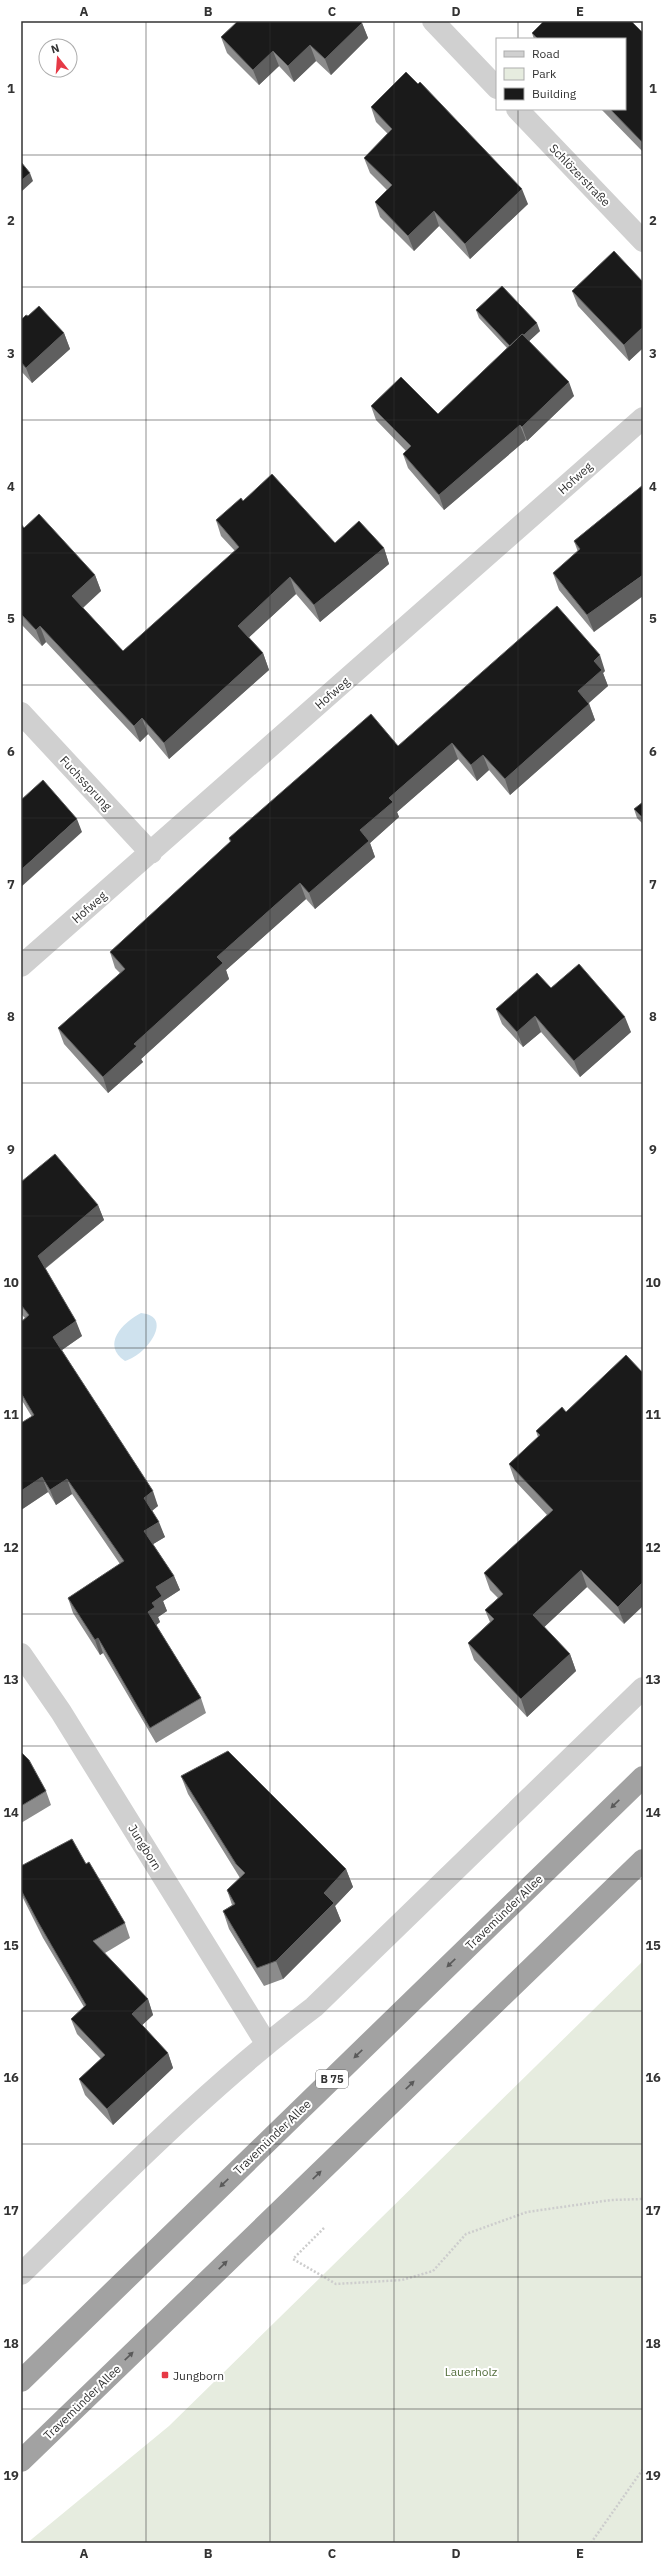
<svg xmlns="http://www.w3.org/2000/svg" width="664" height="2564" viewBox="0 0 664 2564" font-family="'IBM Plex Sans',sans-serif">
<style>
.green{fill:#e6ecdf}
.water{fill:#cfe2ee}
.lines{fill:none;stroke-linecap:round;stroke-linejoin:round}
.path{stroke:#cdcdcd;stroke-width:2.5;stroke-dasharray:2 2;stroke-linecap:butt}
.minor{stroke:#d0d0d0;stroke-width:22}
.trunk{stroke:#a2a2a2;stroke-width:22}
.wall{fill:#8c8c8c}
.shaded-wall{fill:#5f5f5f}
.building{fill:#1a1a1a;stroke:#5f5f5f}
.oneway{fill:#5a5a5a}
.grid{fill:none;stroke:#333;stroke-width:1;stroke-opacity:0.55}
.poi-dot{fill:#e63946;stroke:#fff;stroke-width:1.5}
.labels{text-anchor:middle;dominant-baseline:central;stroke-width:4;stroke-linejoin:round;paint-order:stroke}
.shield{fill:#fff;stroke:#707070;stroke-width:1}
.shield-label{font-size:11px;font-weight:bold;fill:#333}
.street-label{font-size:12px;fill:#333;stroke:#fff}
.park-label{font-size:12px;fill:#56703f;stroke:#fff}
.poi-label{font-size:12px;fill:#333;stroke:#fff;text-anchor:start}
.neatline{fill:none;stroke:#333;stroke-width:1.5}
.grid-label{font-size:13px;text-anchor:middle;font-weight:bold;fill:#333}
</style>
<rect width="100%" height="100%" fill="#fff"/>
<path class="green" d="M643,1961v582h-616l142,-117z"/>
<path class="water" d="M141,1313c33,3 7,41 -16,48 -24,-16 -3,-38 16,-48z"/>
<g class="lines">
<path class="path" d="M324,2228l-31,31 43,25 66,-4 31,-9 33,-37 61,-22 84,-12 32,-1
M591,2543l52,-74"/>
<path class="minor" d="M433,21l64,67
M517,109l126,132
M21,713l130,140
M21,966l622,-548
M21,1654l40,58 205,331
M21,2274c95,-92 187,-187 293,-267l329,-319"/>
<path class="trunk" d="M21,2381l622,-604
M21,2461l622,-601"/>
</g>
<path class="wall" d="M362,23l6,15 -37,37 -15,-14 -22,21 -15,-16 -20,19 -32,-32 -6,-16z
M532,33h111v119l-42,-43h24v-70h-91z
M371,107l157,97 -58,55 -31,-33 -25,25 -34,-34 -5,-15 12,-12 -17,-17 -6,-15 24,-24 -12,-12z
M643,282v66l-14,13 -51,-55 -6,-15z
M476,310l64,21 -11,10 45,55 -47,45 -1,-1 -82,70 -36,-42 -5,-14 3,-3 -30,-31 -5,-14 67,8 69,-66 -28,-30z
M28,316l36,17 6,16 -38,34 -11,-12v-51z
M643,485l-49,147 -35,-42 -6,-17 25,-21 -4,-11z
M243,501l92,42 49,5 5,16 -69,58 -24,-28 -47,43 14,16 6,17 -100,89 -21,-25 -8,8 -94,-100 -4,4 -21,-22v-100l3,4 71,47 6,16 -18,17 40,43 112,-100 -14,-15 -5,-16z
M605,671l-2,2 5,13 -19,17 6,17 -85,75 -21,-25 -12,11 -19,-22 -61,53 2,5 -29,26 5,14 -60,52 -9,-10 -80,71 3,9 -88,80 2,3 -35,31 -44,-49 -6,-16 62,-55 -5,-5 -5,-16 120,-110 -1,-4 169,-92z
M643,802v22l-6,-6 -3,-9z
M551,988l80,44 -51,45 -39,-45 -18,15 -21,-23 -6,-15z
M21,1182l77,23 6,15 -59,49 37,67 -20,14 96,156 -6,5 13,26 -12,7 21,32 6,14 -17,11 4,10 -9,6 2,5 -4,3 45,73 5,15 -50,30 -53,-90 -3,2 -27,-42 -5,-15 52,-34 -48,-70 -16,11 -8,-13 -27,18v-87l11,-6 -11,-18v-77l4,-4 -4,-4z
M562,1407l62,217 -37,-37 -43,40 26,27 6,17 -49,46 -53,-57 -6,-17 22,-21 -5,-12 13,-12 -8,-8 -6,-17 63,-58 -32,-34 -6,-17 29,-27 -2,-6z
M21,1752l25,39 5,14 -30,18z
M181,1776l165,93 7,18 -18,19 6,15 -58,58 -19,7 -35,-57 -6,-18 9,-6 -5,-15 13,-12 -52,-84z
M86,1864l39,59 5,15 -25,15 43,46 5,16 -11,10 26,28 5,15 -60,57 -28,-30 -6,-16 22,-20 -24,-25 -6,-15 13,-12 -41,-69 -22,-44v-28z"/>
<path class="shaded-wall" d="M362,23l6,15 -37,37 -6,-16z
M310,45l6,16 -22,21 -6,-16z
M273,51l6,15 -20,19 -6,-15z
M30,173l3,8 -12,11v-11z
M522,189l6,15 -58,55 -5,-15z
M434,211l5,15 -25,25 -6,-15z
M537,323l3,8 -26,24 -3,-8z
M643,327v21l-14,13 -5,-16z
M64,333l6,16 -38,34 -6,-15z
M569,382l5,14 -47,45 -5,-14z
M520,425l6,15 -82,70 -5,-15z
M384,548l5,16 -69,58 -6,-17z
M95,575l6,16 -23,21 -6,-16z
M643,575v21l-49,36 -7,-17z
M290,577l6,17 -52,48 -6,-16z
M40,626l6,16 -4,4 -6,-16z
M263,653l6,17 -100,89 -5,-16z
M600,655l5,16 -2,2 5,13 -24,21 -6,-16 16,-30z
M589,704l6,16 -85,75 -5,-16z
M142,718l6,16 -8,8 -6,-16z
M452,743l6,16 -61,53 2,5 -29,26 5,14 -60,52 -6,-16 51,-63 29,-32z
M483,755l6,15 -12,11 -6,-16z
M77,819l5,13 -61,55v-17z
M300,883l6,16 -80,71 3,9 -88,80 2,3 -35,31 -5,-16 114,-120z
M535,1016l6,16 -18,15 -6,-15z
M625,1017l6,15 -51,45 -6,-16z
M98,1205l6,15 -61,50 -5,-14z
M76,1321l6,15 -23,16 -6,-15z
M42,1477l6,15 -27,18v-19z
M67,1479l5,15 -16,11 -6,-15z
M153,1491l5,15 -9,7 -5,-15z
M159,1522l6,15 -15,9 -6,-15z
M581,1570l6,17 -48,45 -6,-17z
M174,1576l6,14 -17,11 4,10 -9,6 2,5 -6,5 -6,-15 4,-9 4,-16z
M643,1582v24l-19,18 -6,-17z
M98,1638l5,15 -3,2 -5,-15z
M570,1654l6,17 -49,46 -6,-18z
M346,1869l7,18 -18,19 6,15 -58,58 -7,-18 48,-68z
M148,1999l5,16 -16,15 -5,-16z
M168,2053l5,15 -60,57 -6,-16z"/>
<path class="building" d="M238,21h122l2,2 -37,36 -15,-14 -22,21 -15,-15 -20,19 -32,-33z
M544,21h87l12,12v110l-33,-34h15v-70h-87l-6,-6z
M406,72l12,12 2,-2 102,107 -57,55 -31,-33 -26,25 -33,-34 17,-17 -28,-27 28,-29 -21,-22z
M21,162l9,11 -9,8z
M614,251l29,31v45l-19,18 -52,-54z
M502,286l35,37 -13,12 -2,-1 -12,12 -34,-36z
M39,306l25,27 -38,35 -5,-6v-42l5,-5 2,1z
M522,334l47,48 -47,45 -2,-2 -81,70 -36,-41 8,-8 -40,-40 30,-29 37,37z
M272,474l63,69 24,-22 25,27 -70,57 -24,-28 -52,49 25,27 -99,90 -22,-25 -8,8 -94,-100 -4,4 -15,-16v-90l3,4 15,-14 56,61 -23,21 51,55 116,-104 -23,-27 25,-22 2,3z
M643,485v90l-56,40 -34,-42 27,-24 -6,-8z
M557,606l43,49 -6,6 8,9 -24,21 11,13 -84,75 -22,-24 -12,10 -19,-22 -63,55 4,4 -33,28 9,11 -60,52 -9,-10 -83,74 6,6 -89,81 3,2 -34,31 -45,-49 67,-59 -15,-17 121,-111 -2,-3 142,-124 27,32z
M43,780l34,39 -56,51v-70z
M643,802v16l-9,-9z
M579,964l46,53 -51,44 -39,-45 -18,16 -21,-23 41,-36 14,15z
M55,1154l43,51 -60,51 38,65 -23,16 100,154 -9,7 15,24 -15,9 30,45 -18,11 6,9 -10,7 3,4 -7,5 53,86 -51,30 -52,-90 -3,2 -27,-42 56,-37 -57,-82 -17,11 -8,-13 -21,14v-68l13,-8 -13,-22v-71l8,-7 -8,-10v-123z
M626,1355l17,18v209l-25,25 -37,-37 -48,45 37,39 -49,45 -53,-56 26,-24 -9,-9 18,-16 -19,-21 69,-63 -44,-46 31,-29 -4,-4 26,-24 4,5z
M228,1751l118,118 -22,24 10,10 -58,58 -19,7 -34,-57 12,-7 -8,-14 18,-17 -9,-9 -55,-88z
M21,1752l8,8 17,31 -25,15z
M72,1839l14,25 3,-2 36,61 -32,18 55,58 -16,15 36,39 -61,56 -28,-30 26,-24 -34,-36 15,-14 -48,-83 -17,-32v-24z"/>
<defs><path id="oneway-solid" d="M-6-.8H1V-3.2L6.5 0L1 3.2V.8H-6Z"/></defs>
<g class="oneway">
<use href="#oneway-solid" transform="translate(615 1804) rotate(136)"/>
<use href="#oneway-solid" transform="translate(451 1963) rotate(136)"/>
<use href="#oneway-solid" transform="translate(358 2054) rotate(136)"/>
<use href="#oneway-solid" transform="translate(410 2085) rotate(-44)"/>
<use href="#oneway-solid" transform="translate(317 2175) rotate(-44)"/>
<use href="#oneway-solid" transform="translate(224 2183) rotate(136)"/>
<use href="#oneway-solid" transform="translate(223 2265) rotate(-44)"/>
<use href="#oneway-solid" transform="translate(129 2356) rotate(-44)"/>
</g>
<path class="grid" d="M146,21v2522M270,21v2522M394,21v2522M518,21v18M518,109v2434M21,155h622M21,287h622M21,420h622M21,553h622M21,685h622M21,818h622M21,950h622M21,1083h622M21,1216h622M21,1348h622M21,1481h622M21,1614h622M21,1746h622M21,1879h622M21,2011h622M21,2144h622M21,2277h622M21,2409h622"/>
<rect class="poi-dot" x="161" y="2371" width="8" height="8" rx="2"/>
<g class="labels">
<rect class="shield" x="316" y="2070" width="32" height="18" rx="3"/>
<g class="shield-label">
<text x="332" y="2079">B 75</text>
</g>
<g class="street-label">
<text transform="translate(580 175) rotate(46)">Schlözerstraße</text>
<text transform="translate(575 478) rotate(-42)">Hofweg</text>
<text transform="translate(332 693) rotate(-41)">Hofweg</text>
<text transform="translate(86 783) rotate(47)">Fuchssprung</text>
<text transform="translate(89 907) rotate(-41)">Hofweg</text>
<text transform="translate(145 1847) rotate(58)">Jungborn</text>
<text transform="translate(504 1912) rotate(-44)">Travemünder Allee</text>
<text transform="translate(272 2137) rotate(-44)">Travemünder Allee</text>
<text transform="translate(82 2402) rotate(-44)">Travemünder Allee</text>
</g>
<g class="park-label">
<text x="471" y="2371">Lauerholz</text>
</g>
<g class="poi-label">
<text x="173" y="2375">Jungborn</text>
</g>
</g>
<rect width="664" height="2564" fill="none" stroke="#ffffff" stroke-width="44"/>
<rect x="496" y="38" width="130" height="72" fill="#ffffff" stroke="#adadad"/>
<rect x="504" y="51" width="20" height="6" fill="#d0d0d0" stroke="#adadad"/>
<text x="532" y="58" font-size="12" fill="#333333">Road</text>
<rect x="504" y="68" width="20" height="12" fill="#e6ecdf" stroke="#adadad"/>
<text x="532" y="78" font-size="12" fill="#333333">Park</text>
<rect x="504" y="88" width="20" height="12" fill="#1a1a1a" stroke="#adadad"/>
<text x="532" y="98" font-size="12" fill="#333333">Building</text>
<g transform="translate(58 58) rotate(343)"><circle r="19" fill="#ffffff" stroke="#adadad"/>
<path d="M0-3L7 15L0 10L-7 15Z" fill="#e63946"/>
<text y="-6" font-size="11" font-weight="bold" text-anchor="middle" fill="#333333">N</text>
</g>
<rect x="22" y="22" width="620" height="2520" class="neatline"/>
<g class="grid-label">
<text x="84" y="16">A</text>
<text x="208" y="16">B</text>
<text x="332" y="16">C</text>
<text x="456" y="16">D</text>
<text x="580" y="16">E</text>
<text x="11" y="93">1</text>
<text x="653" y="93">1</text>
<text x="11" y="225">2</text>
<text x="653" y="225">2</text>
<text x="11" y="358">3</text>
<text x="653" y="358">3</text>
<text x="11" y="491">4</text>
<text x="653" y="491">4</text>
<text x="11" y="623">5</text>
<text x="653" y="623">5</text>
<text x="11" y="756">6</text>
<text x="653" y="756">6</text>
<text x="11" y="889">7</text>
<text x="653" y="889">7</text>
<text x="11" y="1021">8</text>
<text x="653" y="1021">8</text>
<text x="11" y="1154">9</text>
<text x="653" y="1154">9</text>
<text x="11" y="1287">10</text>
<text x="653" y="1287">10</text>
<text x="11" y="1419">11</text>
<text x="653" y="1419">11</text>
<text x="11" y="1552">12</text>
<text x="653" y="1552">12</text>
<text x="11" y="1684">13</text>
<text x="653" y="1684">13</text>
<text x="11" y="1817">14</text>
<text x="653" y="1817">14</text>
<text x="11" y="1950">15</text>
<text x="653" y="1950">15</text>
<text x="11" y="2082">16</text>
<text x="653" y="2082">16</text>
<text x="11" y="2215">17</text>
<text x="653" y="2215">17</text>
<text x="11" y="2348">18</text>
<text x="653" y="2348">18</text>
<text x="11" y="2480">19</text>
<text x="653" y="2480">19</text>
<text x="84" y="2558">A</text>
<text x="208" y="2558">B</text>
<text x="332" y="2558">C</text>
<text x="456" y="2558">D</text>
<text x="580" y="2558">E</text>
</g>
</svg>
